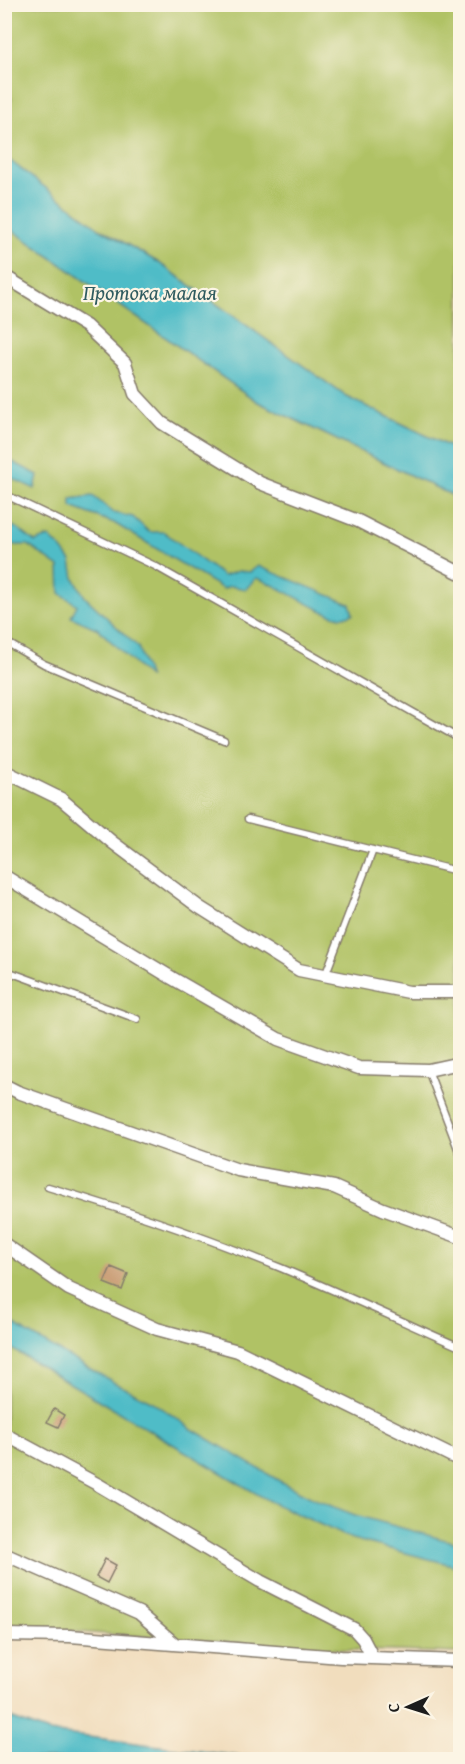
<svg xmlns="http://www.w3.org/2000/svg" width="465" height="1764" viewBox="0 0 465 1764" font-family="'Gentium Book Plus',serif">
<style>
.green{fill:#b0c265;stroke:#666f40;stroke-width:1.5}
.water{fill:#4fbcc7;stroke:#366c72;stroke-width:1.5}
.building{fill:#c99c74}
.lines{fill:none;stroke-linecap:round;stroke-linejoin:round}
.lane-casing{stroke:#867c6c;stroke-width:9}
.street-casing{stroke:#867c6c;stroke-width:15}
.lane{stroke:#fff;stroke-width:6}
.street{stroke:#fff;stroke-width:12}
.labels{text-anchor:middle;dominant-baseline:central;stroke-width:4.5;stroke-linejoin:round;paint-order:stroke}
.water-label{font-size:21px;font-style:italic;fill:#305c60;stroke:#fcf5e5}
</style>
<rect width="100%" height="100%" fill="#fcf5e5"/>
<filter id="ink" filterUnits="userSpaceOnUse"><feTurbulence type="fractalNoise" baseFrequency=".0167" numOctaves="2"/><feDisplacementMap in="SourceGraphic" scale="12" xChannelSelector="R" yChannelSelector="G"/><feConvolveMatrix kernelMatrix="1 2 1 2 8 2 1 2 1" color-interpolation-filters="sRGB"/></filter>
<filter id="wash" filterUnits="userSpaceOnUse"><feTurbulence type="fractalNoise" baseFrequency=".008" numOctaves="4" result="noise"/><feDisplacementMap in="SourceGraphic" scale="24" xChannelSelector="R" yChannelSelector="G"/><feGaussianBlur stdDeviation="1.35" result="paint"/><feColorMatrix in="noise" values="0 0 0 0 0 0 0 0 0 0 0 0 0 0 0 0 0 1.4 0 .05"/><feComposite in="paint" operator="in"/></filter>
<g filter="url(#wash)">
<rect width="100%" height="100%" fill="#f1ddbd"/>
<path class="green" d="M5,5h455v444l-12,-3 -101,-49 -188,-134 -60,-35 -94,-71v-51l7,-7 -7,-8z
M5,225l253,177 202,97v1154l-136,-4 -319,-22z"/>
<path class="water" d="M5,157l94,71 60,35 188,134 101,49 12,3v50l-202,-97 -253,-177z
M5,458l33,17 -3,14 -30,-14z
M93,496l21,17 19,4 16,15h15l59,44 15,-5 12,1 8,-6 92,38 3,10c-3,1 -6,2 -9,3 -18,1 -66,-33 -88,-39l-10,11 -16,-3 -7,3 -109,-66 -43,-16v-8z
M4,523l13,5 18,14 14,-5 13,12 9,12 3,17 11,19 53,50 11,31 -51,-49 -27,-12 6,-12 -17,-12 -1,-26 -31,-22h-13l-10,-5z
M5,1320l110,63 38,19 39,27 91,54 33,17 39,15 105,29v23l-108,-28 -83,-38 -264,-156z
M5,1716l44,16 189,24 67,3h-300z"/>
<g id="blocks">
<path class="building" d="M111,1267l17,7 -6,16 -18,-7z
M54,1409l10,6 -6,12 -11,-5z
M105,1559l11,6 -9,18 -11,-6z"/>
</g>
</g>
<g filter="url(#ink)">
<use href="#blocks" fill-opacity="0" stroke="#867c6c" stroke-width="1.5"/>
<g class="lines">
<defs>
<path id="lane" d="M4,494l151,72 305,173
M4,641l40,23 180,76
M248,819l209,52 3,-5
M4,970l133,49
M325,976l48,-126
M428,1070l32,84
M48,1187c78,23 157,50 233,81 60,25 120,53 179,79"/>
<path id="street" d="M4,276l82,50 39,37 10,31 27,29 98,60 98,38 102,52
M4,771l57,28 51,43 87,65 100,63 110,22h51
M4,876l168,102 106,61 81,29 69,2 32,-7
M4,1085l14,7 220,78 96,17 49,22 77,28
M4,1244l65,45 88,40 81,22 222,109
M4,1434l93,50 163,97 94,48 9,10 10,19
M4,1554l135,59 36,31
M4,1635l66,1 271,21 119,4"/>
</defs>
<use href="#lane" class="lane-casing"/>
<use href="#street" class="street-casing"/>
<use href="#lane" class="lane"/>
<use href="#street" class="street"/>
</g>
</g>
<g class="labels">
<g class="water-label">
<text x="150" y="292">Протока малая</text>
</g>
</g>
<rect width="465" height="1764" fill="none" stroke="#fcf5e5" stroke-width="24"/>
<g transform="translate(408 1707) rotate(267)" stroke="#fcf5e5" stroke-width="4.5" paint-order="stroke">
<path d="M0-4.5L10 22L0 15L-10 22Z" fill="#1c1c1c"/>
<text y="-9" font-size="16" font-weight="bold" text-anchor="middle" fill="#1c1c1c">С</text>
</g>
</svg>
